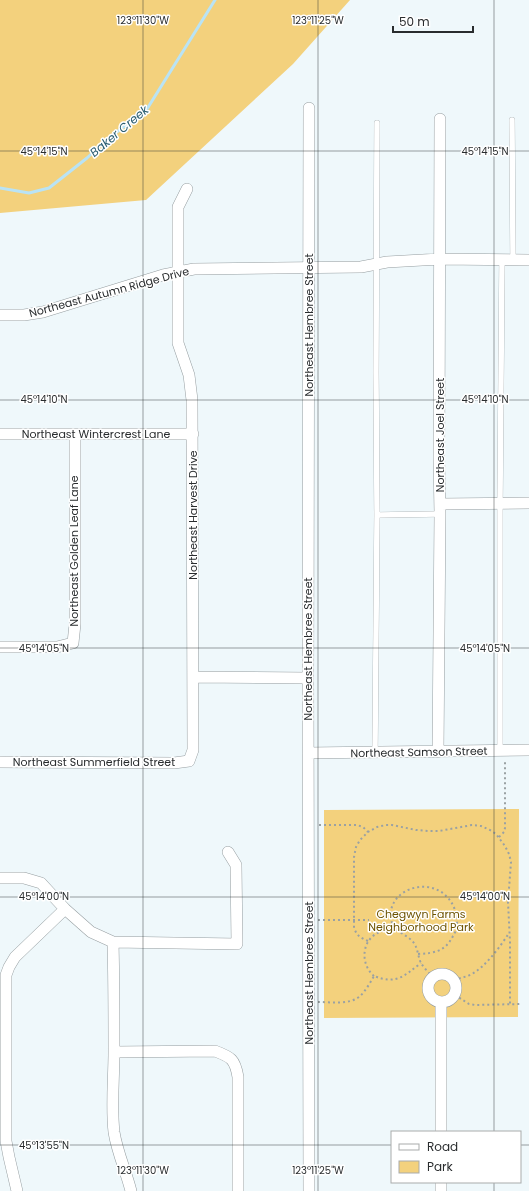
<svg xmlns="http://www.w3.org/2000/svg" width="529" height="1191" viewBox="0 0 529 1191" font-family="Poppins,sans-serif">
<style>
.green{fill:#f3d17d}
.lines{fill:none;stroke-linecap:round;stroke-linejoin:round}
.stream{stroke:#b9e3f5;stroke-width:3}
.service-casing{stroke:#969ea1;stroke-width:6}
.minor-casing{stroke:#969ea1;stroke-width:12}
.path{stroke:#9aa1a3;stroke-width:2;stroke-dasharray:2 3;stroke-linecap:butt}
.service{stroke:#fff;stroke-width:5.5}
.minor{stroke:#fff;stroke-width:11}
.ticks{fill:none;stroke:#292c2e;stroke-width:1;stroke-opacity:0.45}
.labels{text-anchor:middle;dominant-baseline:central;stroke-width:3;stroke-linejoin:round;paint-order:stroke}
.street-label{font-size:11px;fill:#292c2e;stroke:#fff}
.park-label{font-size:11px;fill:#6d5300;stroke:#fff}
.water-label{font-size:12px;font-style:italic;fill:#2b5e71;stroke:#fff}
.ticks-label{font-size:10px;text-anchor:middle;fill:#292c2e;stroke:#fff;stroke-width:3;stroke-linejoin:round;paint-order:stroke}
</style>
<rect width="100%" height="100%" fill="#eff8fb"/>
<path class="green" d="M0,0h350l-57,64 -147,136 -146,13z
M519,809l-1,208 -194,1v-208z"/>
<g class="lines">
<path class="stream" d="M0,188l29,5 20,-5 38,-30 18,-17 42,-32 68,-109"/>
<defs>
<path id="service" d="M512,120l1,140
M377,515l63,-1
M500,751v-248l2,-243
M375,752l2,-237 -1,-142 1,-250"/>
<path id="minor" d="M309,108l-1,570 1,513
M0,315h24l19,-3 120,-37 31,-6 167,-2 26,-5 53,-3 89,1
M0,434h193
M440,504l89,-1
M0,647h57l16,-4 2,-19v-190
M193,677l115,1
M438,752l2,-238 -1,-56 1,-339
M308,753l221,-3
M0,762l174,1 15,-2 4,-11 -1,-350 -3,-25 -11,-32v-136l9,-18
M0,878h24l17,5 24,26 26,23 22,10 124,2 -1,-79 -8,-13
M113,942c1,37 1,73 1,110 0,26 -3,54 0,80 3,20 12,39 17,59
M428 988a14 14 0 1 1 28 0a14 14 0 1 1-28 0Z
M441,1003v129
M114,1052l101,-1c16,6 20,8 23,26v114
M441,1182v9
M17,1191l-8,-34 -3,-16v-166l3,-8 6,-10 50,-48"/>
</defs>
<use href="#service" class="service-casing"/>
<use href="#minor" class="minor-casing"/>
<path class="path" d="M319,825h38l6,2 5,5
M499,837l5,-5 1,-4v-68
M318,920h51
M368,941c-7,-3 -11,-5 -14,-13v-71l2,-10 4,-7 8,-8 9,-5 9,-2h6l24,5 13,1h10l33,-6 9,1 9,4 6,4 9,12 4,8 2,8 -3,40 2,40v62
M418,954c16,-1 27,-2 35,-18 5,-7 5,-18 2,-26 -14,-39 -69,-24 -64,9 2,13 16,15 23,24 4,6 4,14 7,20 3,5 8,10 12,14
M374,976c-12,-10 -13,-30 -1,-40 6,-5 14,-7 21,-10
M454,980c6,-2 12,-3 18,-6 14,-8 28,-27 37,-41
M455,995l14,9 6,1 45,-1
M318,1002c13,0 30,3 41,-5 6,-5 11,-14 15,-21 22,9 30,0 47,-13"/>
<use href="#service" class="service"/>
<use href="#minor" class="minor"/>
</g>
<path class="ticks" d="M143,0v1191M318,0v1191M494,0v1132M0,151h529M0,400h529M0,648h529M0,897h529M0,1145h392M520,1145h9M494,1182v9"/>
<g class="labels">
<g class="street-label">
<text transform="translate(109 292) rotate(-15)">Northeast Autumn Ridge Drive</text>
<text transform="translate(309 325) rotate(-90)">Northeast Hembree Street</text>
<text x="96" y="434">Northeast Wintercrest Lane</text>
<text transform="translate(440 435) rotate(-90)">Northeast Joel Street</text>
<text transform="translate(193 515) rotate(-90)">Northeast Harvest Drive</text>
<text transform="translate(74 551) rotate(-90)">Northeast Golden Leaf Lane</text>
<text transform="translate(308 649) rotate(-90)">Northeast Hembree Street</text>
<text transform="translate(419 752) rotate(-1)">Northeast Samson Street</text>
<text x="94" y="762">Northeast Summerfield Street</text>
<text transform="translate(309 973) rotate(-90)">Northeast Hembree Street</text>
</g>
<g class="park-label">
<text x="421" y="914">Chegwyn Farms<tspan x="421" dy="13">Neighborhood Park</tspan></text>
</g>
<g class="water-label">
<text transform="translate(119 131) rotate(-40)">Baker Creek</text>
</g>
</g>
<g class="ticks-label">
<text x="143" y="24">123°11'30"W</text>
<text x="318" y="24">123°11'25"W</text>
<text x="44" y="155">45°14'15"N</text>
<text x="485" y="155">45°14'15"N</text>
<text x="44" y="403">45°14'10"N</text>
<text x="485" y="403">45°14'10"N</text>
<text x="44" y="652">45°14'05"N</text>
<text x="485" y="652">45°14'05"N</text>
<text x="44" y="900">45°14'00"N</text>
<text x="485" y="900">45°14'00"N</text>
<text x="44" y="1149">45°13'55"N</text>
<text x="143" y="1174">123°11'30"W</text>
<text x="318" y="1174">123°11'25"W</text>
</g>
<rect x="391" y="1131" width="130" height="52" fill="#ffffff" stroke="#a9abab"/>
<rect x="399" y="1144" width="20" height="6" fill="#ffffff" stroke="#a9abab"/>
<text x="427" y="1151" font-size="12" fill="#292c2e">Road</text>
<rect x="399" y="1161" width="20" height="12" fill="#f3d17d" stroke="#a9abab"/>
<text x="427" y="1171" font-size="12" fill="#292c2e">Park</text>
<path d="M393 26v6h80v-6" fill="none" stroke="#292c2e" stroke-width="2"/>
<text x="399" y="26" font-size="12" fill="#292c2e" stroke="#ffffff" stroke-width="3" paint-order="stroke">50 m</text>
</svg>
